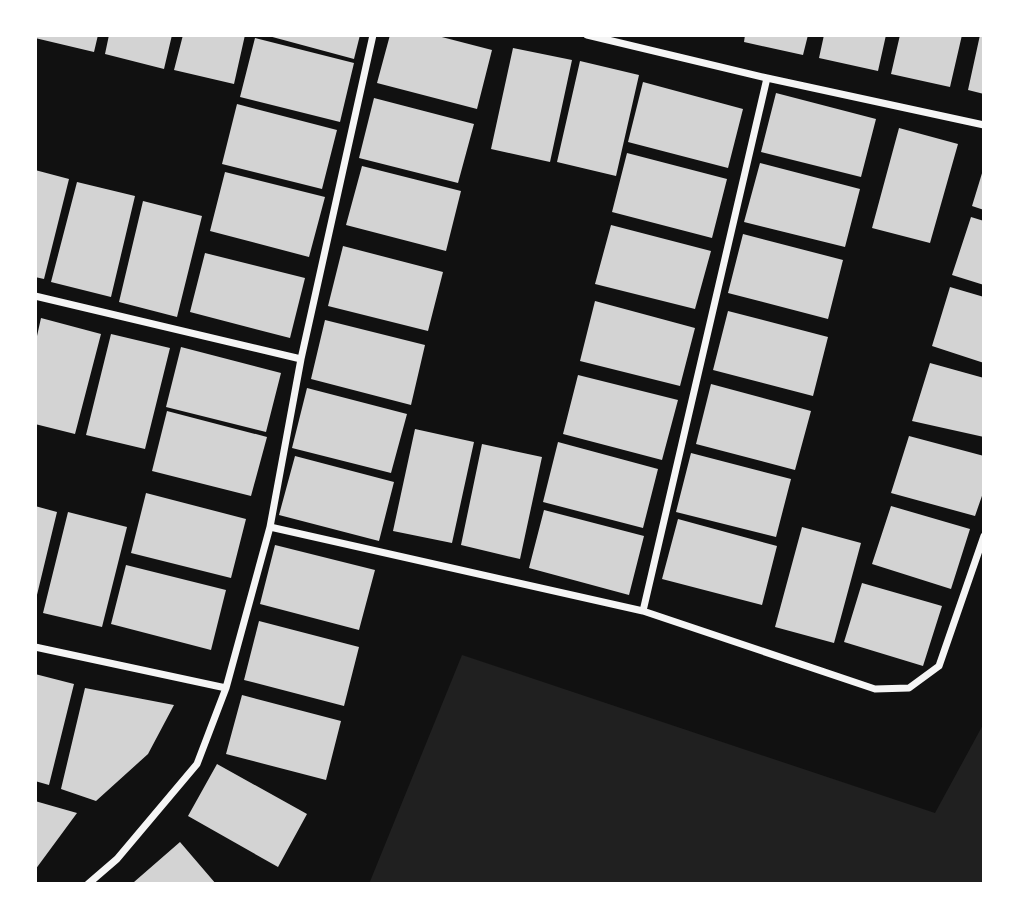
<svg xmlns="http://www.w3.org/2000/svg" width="1019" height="919" viewBox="0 0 1019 919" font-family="'Varela Round',sans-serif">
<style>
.green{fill:#202020}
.building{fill:#d3d3d3}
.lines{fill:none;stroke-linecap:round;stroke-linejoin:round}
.minor{stroke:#f5f5f5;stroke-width:7}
</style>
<rect width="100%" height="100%" fill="#111"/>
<path class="green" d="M462,655l473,158 49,-90v161h-615z"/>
<path class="building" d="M36,35h62l-4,17 -59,-14z
M109,35h63l-8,34 -59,-15z
M183,35h62l-11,49 -60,-14z
M265,35h95l-6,24z
M390,35h44l58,15 -15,59 -100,-26z
M745,35h63l-5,20 -59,-13z
M824,35h62l-8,36 -59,-13z
M900,35h62l-12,52 -59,-13z
M980,35h4v59l-16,-4z
M255,38l99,25 -14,59 -100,-25z
M513,48l59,12 -22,102 -59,-13z
M580,61l59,14 -23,101 -59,-14z
M643,82l100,27 -15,59 -100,-26z
M776,93l100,26 -15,58 -100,-25z
M374,98l100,26 -16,59 -99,-25z
M237,104l100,26 -15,59 -100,-25z
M899,128l59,16 -28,99 -58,-15z
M627,153l100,26 -15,59 -100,-26z
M760,163l100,26 -15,58 -101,-25z
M362,166l99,25 -15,60 -100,-26z
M35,170l34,9 -25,100 -9,-2z
M983,170h1v40l-12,-4z
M225,172l100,25 -16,60 -99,-26z
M77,182l58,14 -24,101 -60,-15z
M143,201l59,15 -25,101 -58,-15z
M971,217l13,4v64l-32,-10z
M611,225l100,26 -16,58 -100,-25z
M743,234l100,26 -15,59 -100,-26z
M343,246l100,26 -15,59 -100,-25z
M205,253l100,25 -15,60 -100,-26z
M950,287l34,10v66l-52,-17z
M595,301l100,27 -15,58 -100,-25z
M728,311l100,26 -15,59 -100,-26z
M41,318l60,16 -26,100 -40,-10v-79z
M325,320l100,25 -14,60 -100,-26z
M111,334l59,14 -25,101 -59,-14z
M181,347l100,26 -15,59 -100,-25z
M930,363l54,15v59l-72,-16z
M578,375l100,25 -16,60 -99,-26z
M711,384l100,27 -16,59 -99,-26z
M307,388l100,26 -16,59 -99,-25z
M167,411l100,26 -16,59 -99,-25z
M415,429l59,13 -22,101 -59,-12z
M909,436l75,20v34l-9,26 -84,-23z
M558,442l100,27 -15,59 -100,-26z
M482,444l60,13 -22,102 -59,-14z
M691,453l100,26 -15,58 -100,-25z
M295,456l99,26 -15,59 -100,-26z
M146,493l100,26 -15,59 -100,-25z
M35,506l22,6 -21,87h-1z
M891,506l79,23 -19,60 -79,-25z
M544,510l100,26 -15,59 -100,-27z
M68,512l59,15 -25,100 -59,-14z
M678,519l99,27 -15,59 -100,-26z
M802,527l59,16 -27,100 -59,-16z
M275,545l100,25 -16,60 -99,-26z
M126,565l100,25 -15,60 -100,-26z
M862,583l80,23 -19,60 -79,-24z
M259,621l100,26 -15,59 -100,-26z
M35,674l39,10 -25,101 -14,-4z
M85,688l89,17 -26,49 -52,47 -35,-12z
M242,695l99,26 -15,59 -100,-26z
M217,764l90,50 -29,53 -90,-51z
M35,801l42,12 -42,57z
M180,842l36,42h-81l-1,-2z"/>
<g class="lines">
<path class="minor" d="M587,35l180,43 217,47
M35,296l266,63
M270,527l373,84 232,78 34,-1 30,-22 45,-130
M643,611l124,-533
M35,647l191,41
M88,884l29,-25 80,-95 29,-76 44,-161 31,-168 72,-324"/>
</g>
<rect width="1019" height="919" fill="none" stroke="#ffffff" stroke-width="74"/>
</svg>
